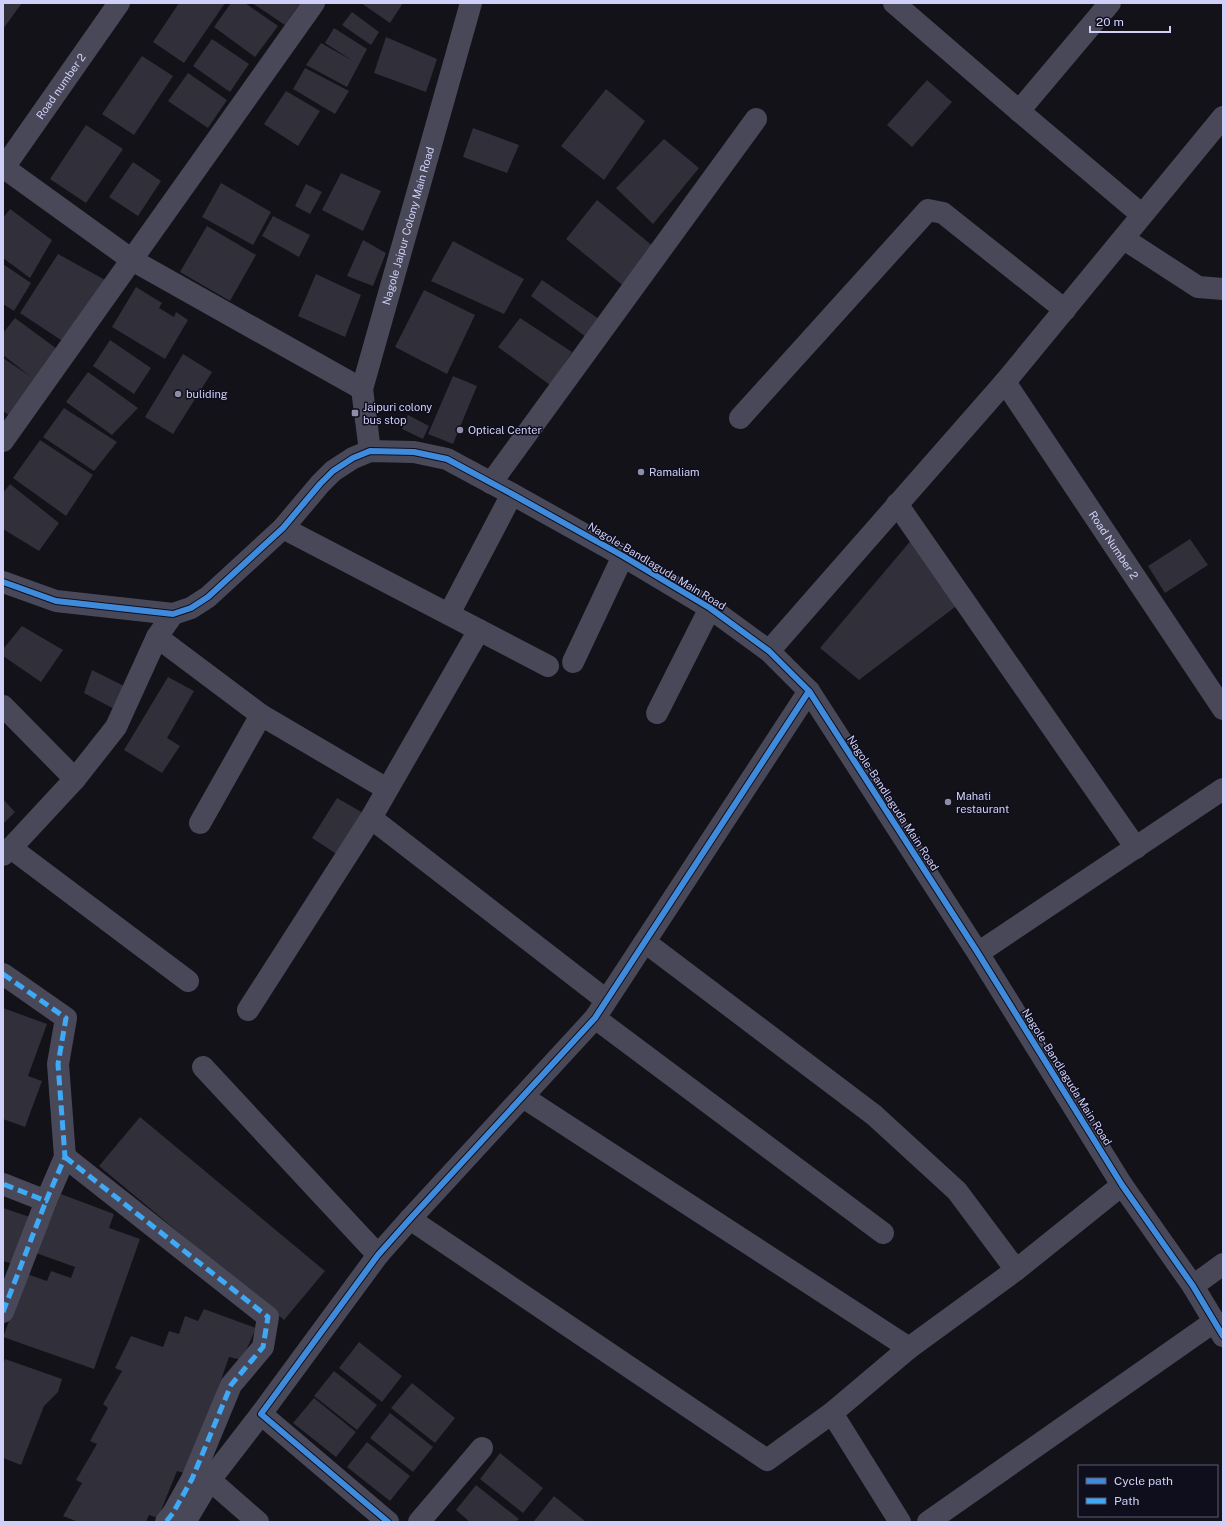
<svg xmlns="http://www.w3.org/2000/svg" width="1226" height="1525" viewBox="0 0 1226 1525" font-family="'Public Sans',sans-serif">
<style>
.building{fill:#302f3a}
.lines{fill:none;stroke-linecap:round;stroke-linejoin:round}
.minor{stroke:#484858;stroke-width:22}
.quiet{stroke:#3fa9f5;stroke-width:5;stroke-dasharray:10 5;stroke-linecap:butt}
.cycleway-casing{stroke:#0f0e1c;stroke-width:8}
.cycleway{stroke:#408adc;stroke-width:6}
.poi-dot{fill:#8d8daa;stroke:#0f0e1c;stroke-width:1.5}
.labels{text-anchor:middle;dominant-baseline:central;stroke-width:3;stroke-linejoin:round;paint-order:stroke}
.street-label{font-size:11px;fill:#cfcff8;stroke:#0f0e1c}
.poi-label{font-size:11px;fill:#cfcff8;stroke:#0f0e1c;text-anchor:start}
</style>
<rect width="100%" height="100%" fill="#121218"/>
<path class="building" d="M3,3h19l-19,26z
M179,3h46l-41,60 -31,-21z
M231,3h14l33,23 -23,31 -41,-30z
M252,3h48l-15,22z
M361,3h42l-13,20z
M352,12l27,20 -8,13 -29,-20z
M334,28l33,21 -20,38 -41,-22 15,-22 32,18 -28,-18z
M386,37l51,22 -11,33 -52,-19z
M212,39l37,25 -19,28 -37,-26z
M142,56l31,20 -39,59 -32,-21z
M305,68l44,23 -14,23 -42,-25z
M188,73l39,27 -19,28 -40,-27z
M927,80l25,22 -40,45 -25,-22z
M606,89l39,32 -41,59 -43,-34z
M286,91l34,20 -22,35 -34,-22z
M86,125l37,24 -37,54 -36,-24z
M473,128l46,17 -12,28 -44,-16z
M664,139l35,29 -46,56 -37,-36z
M133,162l28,19 -23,35 -29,-19z
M341,173l40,18 -18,40 -41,-21z
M221,183l50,29 -18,33 -51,-28z
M306,184l16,8 -12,22 -15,-8z
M597,200l57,47 -28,41 -60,-49z
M10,209l42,31 -22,38 -27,-20v-40z
M273,216l37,19 -11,22 -37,-21z
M207,226l49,29 -26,46 -50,-29z
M363,240l23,13 -13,33 -26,-10z
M453,241l71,38 -20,35 -73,-33z
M58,254l49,27 -43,61 -44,-29z
M3,264l28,19 -17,28 -11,-7z
M316,274l45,21 -16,42 -47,-21z
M542,280l57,39 -13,18 -55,-41z
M136,287l26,16 -3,5 15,9 2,-5 12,8 -23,39 -53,-32z
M424,290l51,25 -28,59 -52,-27z
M15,318l42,31 -47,67 -7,-5v-53l27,18 -27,-21v-22z
M520,318l52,34 -22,33 -52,-38z
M110,340l41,28 -17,26 -41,-28z
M183,354l29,18 -39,62 -28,-17z
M88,372l50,36 -26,27 -46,-33z
M453,376l24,10 -24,58 -25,-10z
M64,408l53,34 -23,29 -51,-34z
M408,415l21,11 -6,13 -21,-10z
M40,440l53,35 -27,41 -53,-38z
M10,484l49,39 -20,28 -36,-22v-36z
M913,538l46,66 -100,76 -39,-32z
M1190,539l18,26 -43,28 -17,-27z
M22,626l41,24 -22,32 -38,-26v-7z
M92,670l36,18 -10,23 -34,-18z
M168,677l26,14 -27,47 13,8 -18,27 -38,-23z
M337,798l28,16 -27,41 -26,-17z
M3,799l12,13 -12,12z
M3,1008l44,16 -19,52 14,5 -17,46 -22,-8z
M140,1117l185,154 -41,49 -185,-154z
M61,1194l53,20 -5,14 31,11 -46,130 -91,-32 24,-63 20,7 4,-10 20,7 4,-11 -39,-14z
M3,1208l30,10 -20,46 -10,-3z
M204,1309l52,19 -14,32 -13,-3 -41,117 -11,-3 -19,47 -9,-3 -3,7h-68l-15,-6 19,-33 -6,-3 21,-36 -7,-3 18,-33 -5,-4 19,-33 -7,-3 16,-32 32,11 6,-16 10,3 6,-18 13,5z
M359,1342l43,34 -20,26 -43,-34z
M5,1359l57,20 -4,13 -14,14 -23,59 -18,-7v-92z
M334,1371l43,34 -20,25 -43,-34z
M412,1383l43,35 -20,25 -44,-35z
M314,1398l42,34 -20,25 -43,-34z
M390,1413l43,34 -20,25 -43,-34z
M367,1442l43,34 -20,25 -43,-34z
M500,1453l43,35 -20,25 -43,-34z
M476,1485l43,34 -3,3h-46l-14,-12z
M554,1496l32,26 -52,-1z"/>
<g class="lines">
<g class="minor">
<path d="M894,3l125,108 123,104"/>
<path d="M1019,111l91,-108"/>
<path d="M3,167l129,93 230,129"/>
<path id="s1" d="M3,169l116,-166"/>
<path d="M1124,239l74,48 25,2"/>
<path id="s2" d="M1005,382l218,327"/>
<path d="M740,418l188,-208 15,3 122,97"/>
<path d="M3,441l311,-438"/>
<path id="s3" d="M370,451l-8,-62 109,-386"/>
<path d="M491,483l265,-364"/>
<path d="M897,504l239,344"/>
<path d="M283,528l265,138"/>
<path d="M3,582l53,19 117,13 18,-6 17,-11 75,-69 37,-44 13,-13 20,-13 17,-7 44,1 33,7 65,35 111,62 87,52 59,43 40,40 169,262 144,232 71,101 30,50"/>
<path d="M449,614l63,-120"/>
<path d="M157,637l104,78 126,74"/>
<path d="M769,651l236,-269 218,-265"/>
<path d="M573,662l50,-106"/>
<path d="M3,706l72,73"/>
<path d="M657,713l53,-105"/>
<path d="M371,818l235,182"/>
<path d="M200,823l61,-108"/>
<path d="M11,848l177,133"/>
<path d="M3,855l8,-7 64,-69 41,-52 41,-90 16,-23"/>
<path d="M645,942l229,173 83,76 59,79"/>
<path d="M978,953l245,-164"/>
<path d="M3,974l63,44 -8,46 7,93 -19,44 -43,-17"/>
<path d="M248,1010l123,-192 108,-188"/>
<path d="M595,1018l288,215"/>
<path d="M203,1067l175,188"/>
<path d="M523,1097l386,251"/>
<path d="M65,1157l203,160 -5,30 -32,38 -39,94 -19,34 -7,9"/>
<path d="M410,1219l357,241 65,-47"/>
<path d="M1193,1286l30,-22"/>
<path d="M3,1312l43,-111"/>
<path d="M210,1480l48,42"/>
<path d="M185,1522l25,-42 51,-66"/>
<path d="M388,1522l-127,-108 117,-159 32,-36 185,-201 214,-327"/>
<path d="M419,1522l63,-74"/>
<path d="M900,1522l-68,-109 77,-65 107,-78 106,-85"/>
<path d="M928,1522l287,-201"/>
</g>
<path class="quiet" d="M3,974l63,44 -8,46 7,93 -19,44 -43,-17
M65,1157l203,160 -5,30 -32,38 -39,94 -19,34 -7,9
M3,1312l43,-111"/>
<defs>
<path id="cycleway" d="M3,582l53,19 117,13 18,-6 17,-11 75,-69 37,-44 13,-13 20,-13 17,-7 44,1 33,7 65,35 111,62 87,52 59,43 40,40 169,262 144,232 71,101 30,50
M388,1522l-127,-108 117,-159 32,-36 185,-201 214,-327"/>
</defs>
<use href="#cycleway" class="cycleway-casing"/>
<use href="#cycleway" class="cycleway"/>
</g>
<g class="poi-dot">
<circle cx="178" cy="394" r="4"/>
<rect x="351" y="409" width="8" height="8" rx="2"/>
<circle cx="460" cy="430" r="4"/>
<circle cx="641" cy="472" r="4"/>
<circle cx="948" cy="802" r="4"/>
</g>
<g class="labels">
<g class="street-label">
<text stroke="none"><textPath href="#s1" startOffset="101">Road number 2</textPath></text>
<text stroke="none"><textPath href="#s3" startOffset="232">Nagole Jaipur Colony Main Road</textPath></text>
<text stroke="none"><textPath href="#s2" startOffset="196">Road Number 2</textPath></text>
<text transform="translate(657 566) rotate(31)">Nagole-Bandlaguda Main Road</text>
<text transform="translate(893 803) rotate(57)">Nagole-Bandlaguda Main Road</text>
<text transform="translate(1067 1077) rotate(58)">Nagole-Bandlaguda Main Road</text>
</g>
<g class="poi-label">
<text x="186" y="394">buliding</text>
<text x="363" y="407">Jaipuri colony<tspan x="363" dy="13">bus stop</tspan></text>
<text x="468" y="430">Optical Center</text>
<text x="649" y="472">Ramaliam</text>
<text x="956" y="796">Mahati<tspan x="956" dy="13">restaurant</tspan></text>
</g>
</g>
<rect width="1226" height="1525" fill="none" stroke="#cfcff8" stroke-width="8"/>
<rect x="1078" y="1465" width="140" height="52" fill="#0f0e1c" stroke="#5c5b74"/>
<rect x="1086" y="1478" width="20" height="6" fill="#408adc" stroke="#5c5b74"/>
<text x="1114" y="1485" font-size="12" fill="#cfcff8">Cycle path</text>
<rect x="1086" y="1498" width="20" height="6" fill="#3fa9f5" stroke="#5c5b74"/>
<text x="1114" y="1505" font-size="12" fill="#cfcff8">Path</text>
<path d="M1090 26v6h80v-6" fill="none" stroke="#cfcff8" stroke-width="2"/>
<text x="1096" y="26" font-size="12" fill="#cfcff8" stroke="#0f0e1c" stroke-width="3" paint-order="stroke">20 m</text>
</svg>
